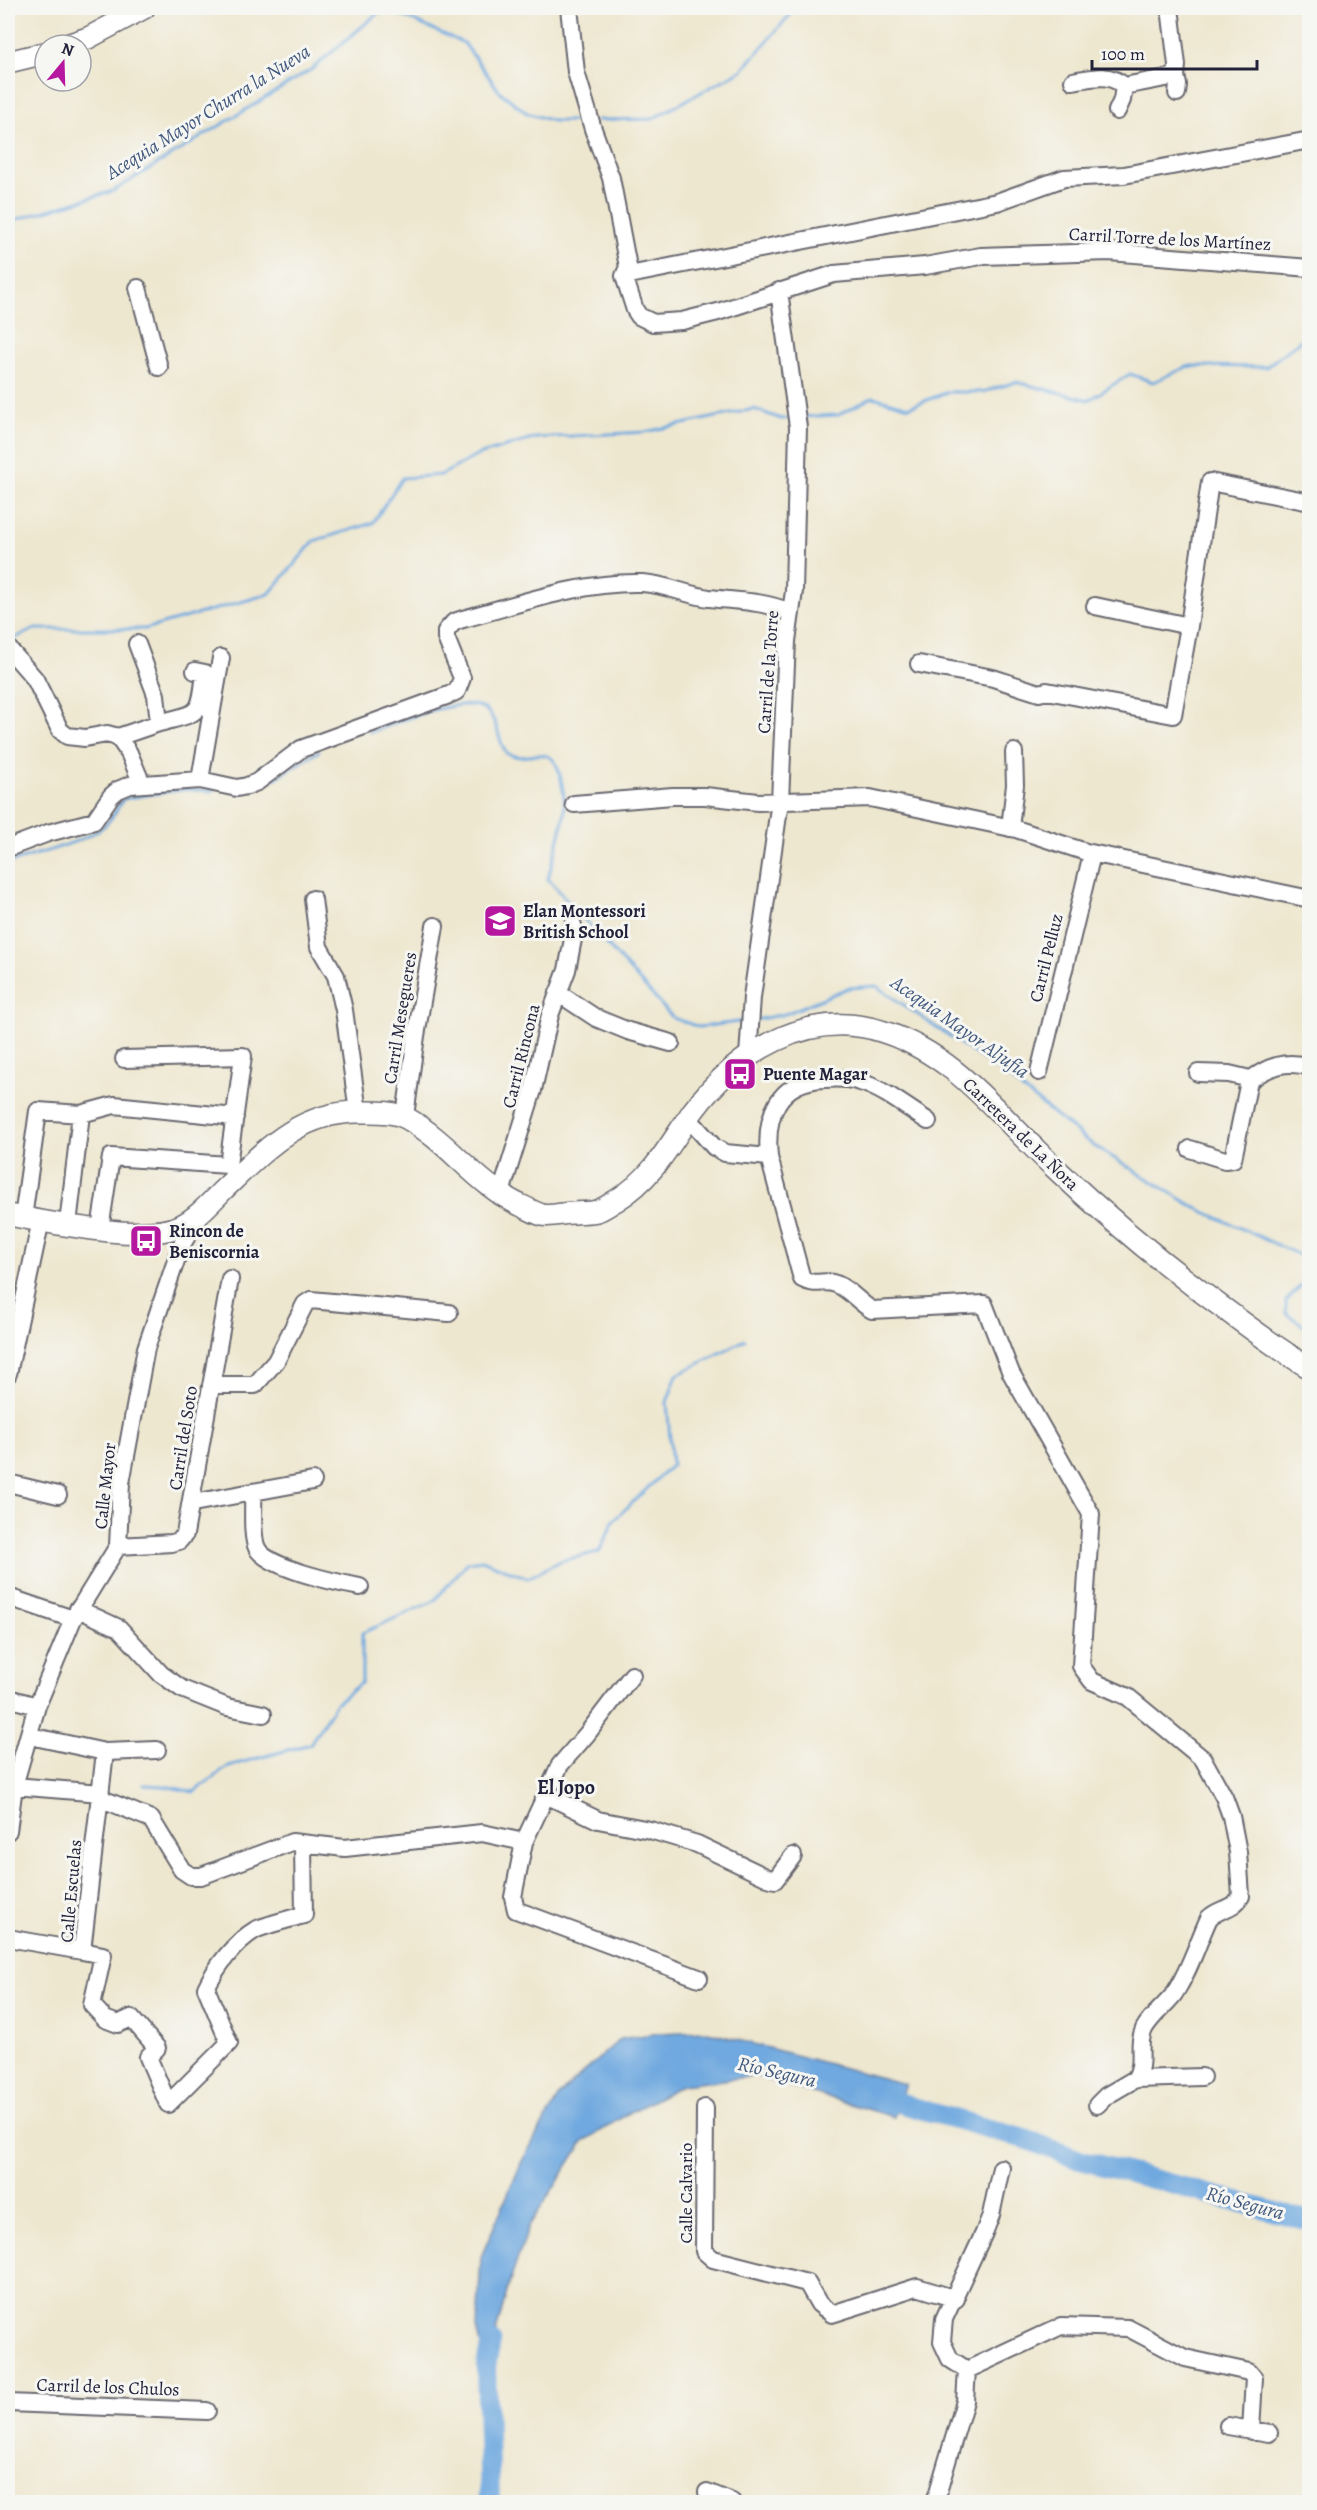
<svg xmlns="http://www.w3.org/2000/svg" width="1317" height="2510" viewBox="0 0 1317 2510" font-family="Alegreya,serif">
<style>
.water{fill:#70a9df;stroke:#49668d;stroke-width:1.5}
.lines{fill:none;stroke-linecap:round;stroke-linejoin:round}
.stream{stroke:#70a9df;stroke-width:3}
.river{stroke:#70a9df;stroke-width:20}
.minor-casing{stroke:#69676f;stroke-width:20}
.major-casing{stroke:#69676f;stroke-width:24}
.minor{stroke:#fff;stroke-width:16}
.major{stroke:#fff;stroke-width:21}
.labels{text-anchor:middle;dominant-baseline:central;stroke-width:6;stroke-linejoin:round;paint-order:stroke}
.street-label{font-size:18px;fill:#22223b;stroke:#f6f6f2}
.poi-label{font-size:18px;font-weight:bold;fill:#22223b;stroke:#f6f6f2;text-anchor:start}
.water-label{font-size:20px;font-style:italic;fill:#41587d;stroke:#f6f6f2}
.neighbourhood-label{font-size:20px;font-weight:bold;fill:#22223b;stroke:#f6f6f2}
</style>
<rect width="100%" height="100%" fill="#f6f6f2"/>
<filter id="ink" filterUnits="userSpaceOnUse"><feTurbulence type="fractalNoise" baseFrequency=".0167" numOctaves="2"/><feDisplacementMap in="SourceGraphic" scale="12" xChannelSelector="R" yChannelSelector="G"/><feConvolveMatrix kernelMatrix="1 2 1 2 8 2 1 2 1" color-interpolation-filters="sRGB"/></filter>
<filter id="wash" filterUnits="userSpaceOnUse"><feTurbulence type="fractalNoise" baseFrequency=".008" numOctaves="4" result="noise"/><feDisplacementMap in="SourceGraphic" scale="24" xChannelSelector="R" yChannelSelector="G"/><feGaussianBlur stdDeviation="1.35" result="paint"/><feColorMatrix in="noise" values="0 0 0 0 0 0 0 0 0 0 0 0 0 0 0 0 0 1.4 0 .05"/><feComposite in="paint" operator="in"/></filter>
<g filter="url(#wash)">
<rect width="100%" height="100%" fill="#eee7cf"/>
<path class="water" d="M704,2031l201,53 -11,33 -138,-41 -74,9 -53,28 -46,29 -54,84 -19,55 -24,86 -9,-39 4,-71 41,-96 38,-67 60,-55 39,-6z"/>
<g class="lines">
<path class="stream" d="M597,120l55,-1 90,-49 54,-62
M8,222l105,-31 199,-122 72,-61 80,35 36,49 27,21 26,8h31
M802,417l36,-2 35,-18 36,10 39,-15h35l33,-10 73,18 41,-26 23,8 36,-16 77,1 44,-34
M8,641l27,-12h110l124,-35 45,-53 59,-18 29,-45 39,-3 37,-20 58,-17 109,-6 109,-23 27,10 11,-1
M370,732c24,-8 98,-41 117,-21 11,10 11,29 19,42 18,10 31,-4 45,5 10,6 15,45 13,57 -3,21 -11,43 -16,64l125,139 26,9 47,-6
M274,779l45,-28
M8,863c25,-8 78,-21 96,-37 9,-8 13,-17 19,-27l60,-10 31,2
M755,1020l30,-6 63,-26 28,-2 120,82 98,78 102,62 110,50 3,19 -23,24v12l24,17
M144,1785l20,1 30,6 35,-26 81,-22 26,-41 26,-21v-49l72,-32 34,-39 14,-2 46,18 32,-17 39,-9 15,-32 58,-55 -5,-63 10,-27 68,-35"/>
<path class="river" d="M874,2096l154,44 49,19 233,62
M490,2502l-4,-135 5,-26"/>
</g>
</g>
<g filter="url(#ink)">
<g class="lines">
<defs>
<path id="minor" d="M569,8l7,64 17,57 18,49 17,89 -4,9 11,34 4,6 14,7 29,-2 36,-9 116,-38 91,-8 56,-10 128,-4 201,16
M1176,76l2,9 -1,8
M1073,81c18,-3 36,-9 51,5l52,-10 1,-11 -7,-57
M1117,111l5,-11 2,-14
M624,276l373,-74 67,-24 60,-3 186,-35
M138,288l21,79
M1095,606l94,20
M8,648l27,31 25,51 7,6 18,2 22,-4 11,3 11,16 13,31
M919,664l74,14 46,15 8,-2 126,24 16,-89 21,-144 100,20
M159,723c41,-11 41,-6 46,-50l-10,-2
M118,737l41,-14 -3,-28 -19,-51
M200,780l21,-122
M574,804l99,-8h32l53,6 112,-4 146,31 70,23 224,47
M1010,828l5,-43 -1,-33
M8,848l40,-15 46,-12 17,-25 7,-6 12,-5 70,-5 37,8 10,-2 10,-4 44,-33 148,-54 8,-4 5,-13 -16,-40v-7l8,-9 9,-3c57,-15 119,-38 179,-36 23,1 44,12 67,15 28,3 55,3 81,14
M313,899l6,48 17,29 8,34 14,102
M558,993l38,25 32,13 43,12
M748,1056l4,-59 28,-196 7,-160 7,-50 4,-164 -19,-136
M124,1059l119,-3 -15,109 9,11
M1039,1072l53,-218
M1198,1073l31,1 21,5
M405,1116l11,-80 19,-110
M688,1118l26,29 11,6 44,4 33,122c15,8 21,0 34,5 14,5 23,19 36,26l112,-6 27,69 80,141 -10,152 11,15 36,16 75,62 21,38 7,19 7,36 3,44c-8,14 -22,12 -32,22 -12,26 -19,52 -35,76 -9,12 -23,22 -30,35 -8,17 2,34 -9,50
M1190,1149l35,11 8,-1 16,-78c19,-15 37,-21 61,-14
M769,1157c-4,-41 8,-76 55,-78 11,-1 25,-1 36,3 24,7 47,26 68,39
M500,1196l33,-106 17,-75 17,-45 7,-36 -1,-9
M23,1218l15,-107 43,3 33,-9 121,12
M68,1224l13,-110
M100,1229l11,-72 117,8
M8,1374l33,-154
M211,1385h44l21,-24 29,-57 6,-4 138,13
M8,1483l50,12
M253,1492c1,14 -2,44 4,56 9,20 82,35 103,39
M193,1503l120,-22
M118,1546l54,-3 7,-2 6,-7 45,-255
M8,1597l65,22
M78,1609l41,19 42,46 21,15 45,18 36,7
M632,1675l-45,59 -27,31 -36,77 -11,55 3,13 183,68
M8,1698l29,8
M30,1736l75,16
M157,1750l-52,2 -23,199 21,4 -11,50 13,14 13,5 13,-6 26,30 -9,9 20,47 61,-61 -23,-55c10,-21 29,-46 49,-58 5,-3 41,-13 49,-15l-1,-70
M14,1786l87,7
M546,1795l52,25 52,10 47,14 71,34 7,2 18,-24
M100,1798l51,21 31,51 9,6h10l91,-34 53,6 137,-15 42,9
M8,1831l6,-45 23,-80 36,-87 45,-73 3,-63 25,-135 35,-102 17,-28
M8,1938l74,13
M1097,2105l9,-9 29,-17 67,-2
M705,2108l-1,143 9,8 94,24 12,21 13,10 85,-27 39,12
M967,2370l94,-44 67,2 57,30 64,14 5,6 -3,53
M8,2403l199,8
M1228,2426l41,7
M707,2492l25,10
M935,2502l30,-101 2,-31 -17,-11 -8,-17 2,-23 40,-86 7,-18 10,-47"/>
<path id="major" d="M67,45l21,-7 56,-30
M8,62l37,-9
M8,1215c41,7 134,28 172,11 16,-7 30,-23 42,-35 42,-40 77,-80 139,-79 15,0 34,-1 47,7 41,23 69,66 112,86 7,3 15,8 22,10 9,2 22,-2 31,-2 7,-1 17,0 24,-2 7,-2 14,-8 20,-11 36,-22 53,-56 76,-89 44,-59 116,-104 191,-79 74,24 116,86 171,136 57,54 119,105 183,151 23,17 46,34 72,49"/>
</defs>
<use href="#minor" class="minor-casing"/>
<use href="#major" class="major-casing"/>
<use href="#minor" class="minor"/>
<use href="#major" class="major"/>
</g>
</g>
<defs>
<symbol id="school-square" viewBox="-11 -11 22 22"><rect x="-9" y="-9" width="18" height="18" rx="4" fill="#b5179e" stroke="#f6f6f2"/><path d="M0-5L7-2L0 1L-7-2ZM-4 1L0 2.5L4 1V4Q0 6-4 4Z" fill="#fff"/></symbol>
<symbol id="bus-square" viewBox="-11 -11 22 22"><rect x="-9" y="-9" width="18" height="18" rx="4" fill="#b5179e" stroke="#f6f6f2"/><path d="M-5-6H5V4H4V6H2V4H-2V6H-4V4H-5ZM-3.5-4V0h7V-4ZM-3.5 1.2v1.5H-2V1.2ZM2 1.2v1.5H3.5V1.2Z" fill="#fff"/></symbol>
</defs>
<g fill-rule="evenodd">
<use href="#school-square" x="481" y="902" width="38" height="38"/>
<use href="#bus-square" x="721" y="1055" width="38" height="38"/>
<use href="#bus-square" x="127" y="1222" width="38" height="38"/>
</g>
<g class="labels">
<g class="street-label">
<text transform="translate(1170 239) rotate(3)">Carril Torre de los Martínez</text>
<text transform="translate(768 672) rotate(-86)">Carril de la Torre</text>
<text transform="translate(1046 958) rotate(-76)">Carril Pelluz</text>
<text transform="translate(400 1018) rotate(-81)">Carril Mesegueres</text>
<text transform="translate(521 1056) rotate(-76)">Carril Rincona</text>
<text transform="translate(1021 1134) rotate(44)">Carretera de La Ñora</text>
<text transform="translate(183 1438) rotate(-81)">Carril del Soto</text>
<text transform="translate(105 1486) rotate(-84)">Calle Mayor</text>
<text transform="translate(71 1891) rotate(-85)">Calle Escuelas</text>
<text transform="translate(686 2193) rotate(-90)">Calle Calvario</text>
<text transform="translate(108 2387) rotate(2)">Carril de los Chulos</text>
</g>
<g class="poi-label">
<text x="523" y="911">Elan Montessori<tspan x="523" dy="21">British School</tspan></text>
<text x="763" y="1074">Puente Magar</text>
<text x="169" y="1231">Rincon de<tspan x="169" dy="21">Beniscornia</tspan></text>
</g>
<g class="water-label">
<text transform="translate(208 112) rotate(-32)">Acequia Mayor Churra la Nueva</text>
<text transform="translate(960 1027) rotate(35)">Acequia Mayor Aljufía</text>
<text transform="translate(777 2072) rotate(13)">Río Segura</text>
<text transform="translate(1245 2203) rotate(15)">Río Segura</text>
</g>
<g class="neighbourhood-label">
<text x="566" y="1787">El Jopo</text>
</g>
</g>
<rect width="1317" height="2510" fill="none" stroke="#f6f6f2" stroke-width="30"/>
<g transform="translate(63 63) rotate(19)"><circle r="28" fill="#f6f6f2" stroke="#a1a1a9" stroke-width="1.5"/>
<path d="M0-4.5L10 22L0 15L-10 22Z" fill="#b5179e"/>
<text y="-9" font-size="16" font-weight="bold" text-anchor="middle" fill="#22223b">N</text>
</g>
<path d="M1092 60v9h165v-9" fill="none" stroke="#22223b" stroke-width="3"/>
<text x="1101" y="60" font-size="18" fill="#22223b" stroke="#f6f6f2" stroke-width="4.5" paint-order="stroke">100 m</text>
</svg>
